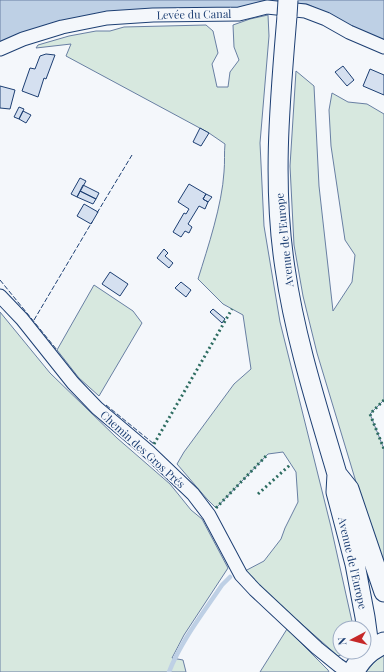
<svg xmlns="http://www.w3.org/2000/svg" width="384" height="672" viewBox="0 0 384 672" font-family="'Playfair Display',serif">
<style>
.green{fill:#d7e8df;stroke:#687fa3}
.water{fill:#bed0e5;stroke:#687fa3}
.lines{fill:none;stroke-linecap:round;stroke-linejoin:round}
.stream{stroke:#bed0e5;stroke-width:4.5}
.building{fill:#d5e0f0;stroke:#1d3f73}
.minor-casing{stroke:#1d3f73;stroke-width:15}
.secondary-casing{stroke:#1d3f73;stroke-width:21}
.primary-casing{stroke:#1d3f73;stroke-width:23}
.minor{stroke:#f4f7fb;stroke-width:13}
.secondary{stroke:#f4f7fb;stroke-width:19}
.primary{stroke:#f4f7fb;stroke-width:21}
.secondary-bridge-casing{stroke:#1d3f73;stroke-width:21;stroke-linecap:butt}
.secondary-bridge{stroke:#f4f7fb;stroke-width:19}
.hedge{stroke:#2c6c60;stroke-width:3;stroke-dasharray:2 3;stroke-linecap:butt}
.fence{stroke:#1d3f73;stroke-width:1;stroke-dasharray:5 2;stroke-linecap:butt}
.labels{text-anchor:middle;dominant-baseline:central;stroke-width:3;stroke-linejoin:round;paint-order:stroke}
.street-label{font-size:11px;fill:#1d3f73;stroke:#f4f7fb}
</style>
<rect width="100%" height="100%" fill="#f4f7fb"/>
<path class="green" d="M268,15l1,21 -9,107 4,83 16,96 51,205 22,99 -1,2h-12v24h6l-1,2 -7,2 -84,-74 -9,-11 19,-10 17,-22 4,-11 13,-26 -2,-30 -13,-20 -15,2 -52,54 -9,-9 -30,-35 7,-12 50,-68 17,-15 -8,-54 -20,-11 -25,-25c10,-32 24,-74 26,-107 1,-10 0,-19 1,-28l-16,-11 -143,-77 5,-12 -35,4 2,-3 31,-9 27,-5h14l14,-4 82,-2 7,6 5,22 -6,11 5,23h11l2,-15 9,-12 -5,-13 -1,-22 17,-6z
M296,71l18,15 5,100 14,125 19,-29 3,-27 -10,-15 -14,-94 -2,-36 3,-17 16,9 19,2 17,10v286l-14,14 14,35v119l-15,-43 -52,-172 -14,-57 -9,-51 -4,-79z
M94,285l39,26 9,12 -43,73 -20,-18 -22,-28z
M0,312l50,61 67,65 53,46 21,26 11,9 26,49 -44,67 -12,23 11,2 3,12h-186z
M287,629l41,41 1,2h-69z
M384,655v17h-18l10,-12z"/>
<path class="water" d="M0,0h384v42l-77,-38 -36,-1 -30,5 -52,1 -189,33z"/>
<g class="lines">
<path class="stream" d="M169,672c12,-31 34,-59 53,-87l8,-8"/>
</g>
<path class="building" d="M46,54l9,1 -9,24 -2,-1 -6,19 -16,-6 8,-23 5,1 5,-13z
M343,66l11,14 -7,6 -12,-14z
M370,69l14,6v20l-21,-9z
M0,86l15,4 -5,19 -10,-1z
M19,107l5,2 -5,10 -5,-2z
M23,111l8,4 -5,8 -7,-4z
M200,128l9,5 -8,13 -8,-4z
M80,178l6,3 -9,16 -6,-3z
M189,184l17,10 -3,5 5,3 -3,7 -6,-3 -11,18 4,3 -3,6 -4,-2 -4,6 -8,-5 11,-19 2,1 3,-5 -11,-7z
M83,185l16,8 -3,6 -16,-8z
M80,191l16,8 -3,5 -16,-7z
M206,194l6,3 -4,5 -5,-3z
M84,204l14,8 -7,12 -14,-8z
M164,249l4,4 -3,3 8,7 -4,5 -12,-10z
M110,272l18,12 -8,12 -18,-12z
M181,282l10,8 -5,7 -11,-9z
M213,309l12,10 -3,4 -12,-11z"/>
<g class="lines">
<defs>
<path id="minor" d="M0,49l23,-10 39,-12 45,-9 46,-3 86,-1 28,-7 38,4 21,8 23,13 35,15
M0,296l22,23 51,64 24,25 52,44 44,42 16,21 32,60 14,15 62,58 21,17 10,7"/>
<path id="secondary" d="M287,16c-7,84 -15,168 -2,252 10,70 32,138 52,206l-1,18 19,72 10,53 3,22v13
M337,474l12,15 35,103"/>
<path id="primary" d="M353,672c9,-15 15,-21 31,-29"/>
</defs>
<use href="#minor" class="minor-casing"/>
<use href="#secondary" class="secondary-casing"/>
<use href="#primary" class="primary-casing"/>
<use href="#minor" class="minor"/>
<use href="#secondary" class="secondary"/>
<use href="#primary" class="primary"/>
<defs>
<path id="secondary-bridge" d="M287,16l1,-16"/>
</defs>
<use href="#secondary-bridge" class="secondary-bridge-casing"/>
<use href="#secondary-bridge" class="secondary-bridge"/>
<path class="hedge" d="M384,400l-14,14 14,35
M154,444l78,-135
M258,494l33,-30
M216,508l52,-54"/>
<path class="fence" d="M97,213l35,-58
M0,280l57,70
M34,320l58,-98
M106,405l48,39"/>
</g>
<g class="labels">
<g class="street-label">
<text transform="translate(194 14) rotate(-1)">Levée du Canal</text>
<text transform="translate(284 240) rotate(-96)">Avenue de l'Europe</text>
<text transform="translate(143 449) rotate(42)">Chemin des Gros Prés</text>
<text transform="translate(353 563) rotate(77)">Avenue de l'Europe</text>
</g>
</g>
<g transform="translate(352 640) rotate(263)"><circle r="19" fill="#f4f7fb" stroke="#9eadc5"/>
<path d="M0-3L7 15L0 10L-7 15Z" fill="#c62828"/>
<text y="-6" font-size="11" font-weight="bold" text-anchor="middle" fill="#1d3f73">N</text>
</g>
</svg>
